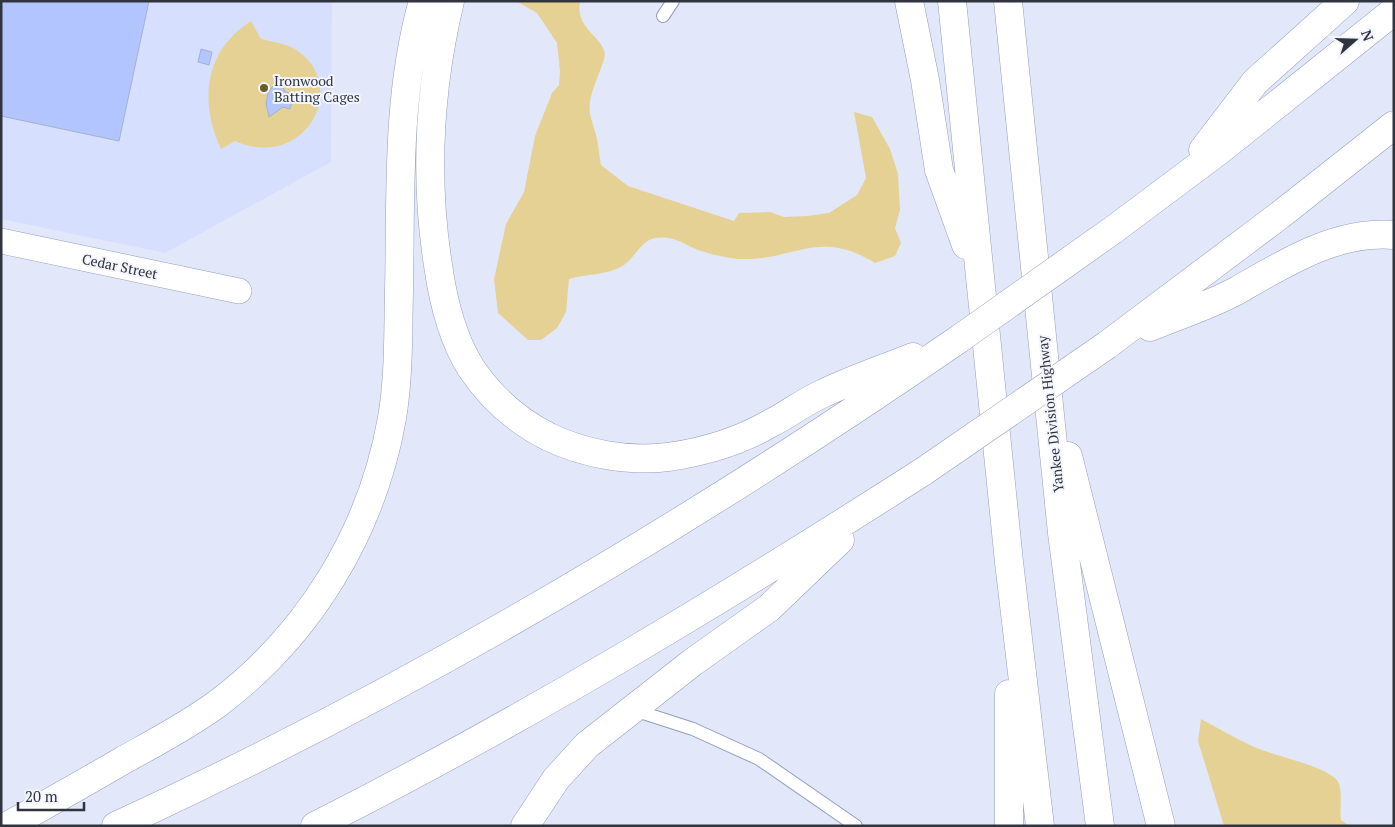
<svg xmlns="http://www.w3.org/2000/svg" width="1395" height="827" viewBox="0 0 1395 827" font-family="'PT Serif',serif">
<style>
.built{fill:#d6dffe}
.green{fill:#e6d194}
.building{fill:#b3c5fe;stroke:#a6b0cd}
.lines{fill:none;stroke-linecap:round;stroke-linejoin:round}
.lane-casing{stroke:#949dba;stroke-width:14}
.street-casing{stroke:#949dba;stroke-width:26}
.highway-casing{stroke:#949dba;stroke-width:29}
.lane{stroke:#fff;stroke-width:12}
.street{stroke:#fff;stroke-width:25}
.highway{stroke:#fff;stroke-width:28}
.highway-bridge-casing{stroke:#949dba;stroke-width:29;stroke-linecap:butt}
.highway-bridge{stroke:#fff;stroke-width:28}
.poi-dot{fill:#6d5c2a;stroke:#f3f5fc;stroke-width:2}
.labels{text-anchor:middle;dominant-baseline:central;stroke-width:4;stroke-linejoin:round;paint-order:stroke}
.poi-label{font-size:14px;fill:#30343f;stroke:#f3f5fc;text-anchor:start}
.street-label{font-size:14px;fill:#30343f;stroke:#f3f5fc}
</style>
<rect width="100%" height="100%" fill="#e2e8fa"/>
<path class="built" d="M1,1h331l-1,161 -166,91 -164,-34z"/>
<path class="green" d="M516,1h64c-5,29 23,34 25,54 0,5 -14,36 -15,47 -2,14 4,23 7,37 2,8 2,17 4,26l27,21 106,35 5,-8 31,-1 14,5 23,-1 22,-3 28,-18 9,-17 -12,-66 18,5 18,32 8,25 2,36 -5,18 6,15 -6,13 -20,7c-58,-35 -79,-2 -136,-4 -12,-1 -29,-5 -41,-9 -14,-6 -26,-15 -43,-12 -14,3 -20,19 -31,27 -15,10 -38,9 -55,14l-3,33 -9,16 -16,12h-13l-30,-27 -4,-34 9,-41 3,-14 18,-32 11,-56 17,-43 7,-8 1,-14 -3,-28 -20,-30z
M251,21l10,18c11,3 24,4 34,10 57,36 10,123 -60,92l-14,8c-22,-47 -17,-98 30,-128z
M1201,719c17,9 34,19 51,27 21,10 68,18 84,33 8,8 3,30 5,41l9,6h-126l-26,-85z"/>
<path class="building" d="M1,1h148l-30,140 -118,-25z
M201,49l11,3 -3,13 -11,-3z
M279,77l6,15 9,2 -4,15 -7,-2 -14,10 -3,-13 2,-11z"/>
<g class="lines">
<defs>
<path id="lane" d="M663,16l10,-15
M634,710l59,19 66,30 97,67"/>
<path id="street" d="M1,241l238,50"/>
<path id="highway" d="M450,1c-21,88 -26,175 -12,264 5,36 14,73 33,103 20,30 46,53 78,69 36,17 79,25 119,20 35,-5 72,-16 103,-34 18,-9 34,-22 53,-30 29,-14 59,-24 89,-36
M909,1l16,79 14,90 27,75
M952,1l57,561 31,264
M1008,1l54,532 38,293
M1203,150l52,-68 90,-81
M1113,230l107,-80 174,-139
M1150,327c29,-12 61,-22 88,-37 47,-27 99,-60 156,-55
M1107,345l173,-130 114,-90
M1068,456l93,370
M7,826c39,-21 77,-43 115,-65 32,-18 65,-35 95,-57 92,-69 155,-172 175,-286 7,-41 6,-84 7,-126 2,-97 -3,-196 24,-291
M116,826c295,-136 576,-303 843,-487
M315,826c210,-106 411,-228 609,-355
M525,826l31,-47 31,-34 106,-83 76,-54 71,-68
M1009,826v-132"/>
</defs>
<use href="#lane" class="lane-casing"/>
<use href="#street" class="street-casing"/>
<use href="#highway" class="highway-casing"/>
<use href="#lane" class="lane"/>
<use href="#street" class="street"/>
<use href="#highway" class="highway"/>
<defs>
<path id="highway-bridge" d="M959,339l154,-109
M924,471l183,-126"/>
</defs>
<use href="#highway-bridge" class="highway-bridge-casing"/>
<use href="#highway-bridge" class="highway-bridge"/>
</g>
<circle class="poi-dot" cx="264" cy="88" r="5"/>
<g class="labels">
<g class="poi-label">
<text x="274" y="80">Ironwood<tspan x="274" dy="16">Batting Cages</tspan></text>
</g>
<g class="street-label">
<text transform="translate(120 266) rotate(12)">Cedar Street</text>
<text transform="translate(1050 414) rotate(-96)">Yankee Division Highway</text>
</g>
</g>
<rect width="1395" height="827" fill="none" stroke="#30343f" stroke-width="5"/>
<g transform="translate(1355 40) rotate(70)" stroke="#f3f5fc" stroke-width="4" paint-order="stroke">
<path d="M0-4L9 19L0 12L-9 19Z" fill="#30343f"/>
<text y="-8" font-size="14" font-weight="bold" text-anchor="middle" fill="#30343f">N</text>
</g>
<path d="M18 802v8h66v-8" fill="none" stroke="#30343f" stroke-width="2.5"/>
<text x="25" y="802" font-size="15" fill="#30343f" stroke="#f3f5fc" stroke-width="4" paint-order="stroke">20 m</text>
</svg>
